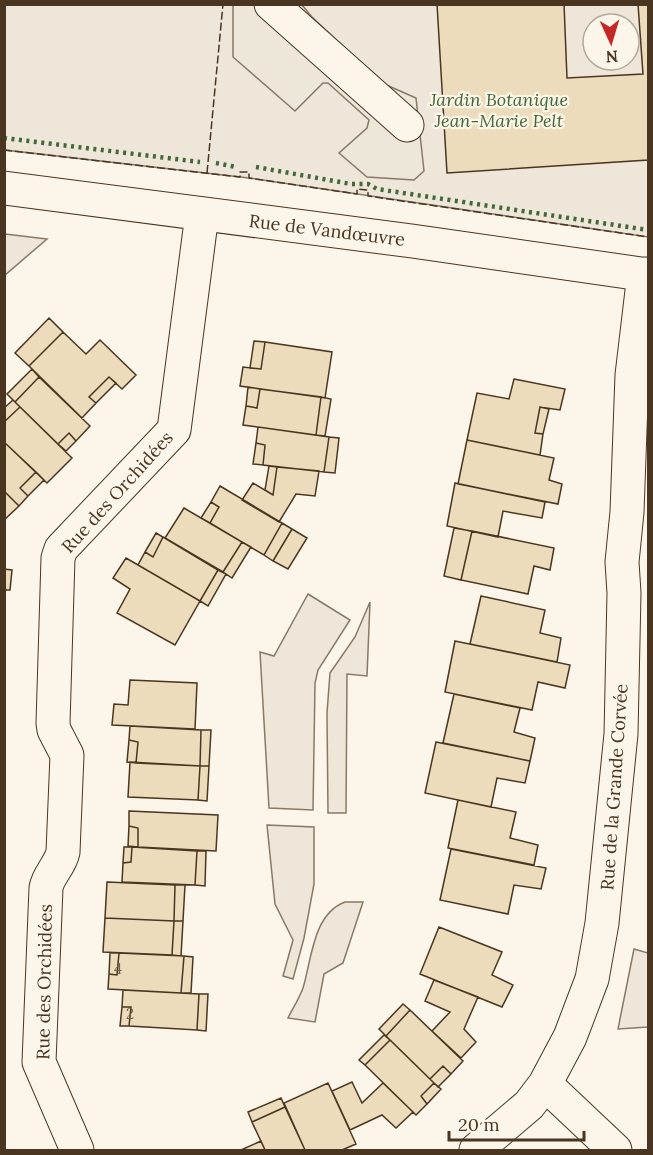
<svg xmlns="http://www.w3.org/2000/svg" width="653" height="1155" viewBox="0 0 653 1155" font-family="Lora,serif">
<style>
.green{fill:#ede6d9;stroke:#887966;stroke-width:1.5;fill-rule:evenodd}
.parking{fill:#ede7d9;stroke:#887966;stroke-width:1.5}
.building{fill:#ecdcbc;stroke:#4a3520;stroke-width:1.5}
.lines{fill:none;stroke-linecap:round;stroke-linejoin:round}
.minor-casing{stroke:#4a3520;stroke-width:35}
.minor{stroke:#fbf6e9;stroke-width:33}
.hedge{stroke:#436837;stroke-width:4.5;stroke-dasharray:3 4.5;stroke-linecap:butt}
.fence{stroke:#4a3520;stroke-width:1.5;stroke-dasharray:8 3;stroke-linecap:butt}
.labels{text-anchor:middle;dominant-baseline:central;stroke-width:4.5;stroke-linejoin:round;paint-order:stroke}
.number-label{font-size:15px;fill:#725f47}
.park-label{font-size:18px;font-style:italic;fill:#436837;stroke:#fbf6e9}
.street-label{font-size:18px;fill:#4a3520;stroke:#fbf6e9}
</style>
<rect width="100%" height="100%" fill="#fbf6e9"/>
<path class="green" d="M4,5h644v232l-399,-59 -244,-28zM593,24h36v36h-36z
M5,234l42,5 -42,36z
M308,594l42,26 -32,50 -3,13 -2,127 -44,-2 -9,-156 14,4z
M370,602l-3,74 -20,-2 -1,139h-18l-1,-100 3,-40 25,-36z
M267,825l47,2v57l-10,54 -11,41 -10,-3 10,-36 -18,-36z
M345,902h18l-20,61 -19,11 -9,48 -27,-4c5,-10 11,-19 15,-30 9,-30 10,-74 42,-86z
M634,949l14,4v74l-30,2z"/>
<path class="parking" d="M233,5h69l10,12 70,66 34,15 8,73 -10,9 -47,-3 -28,-24 28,-25 2,-8 -41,-37h-5l-28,28 -62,-54z"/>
<path class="building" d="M437,4h127l3,74 76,-4 -5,-70h10v156l-201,13z
M49,318l14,14 -34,34 -14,-13z
M63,332l23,22 14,-14 36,35 -14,14 -13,-12 -20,20 7,6 -14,15 -53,-52z
M254,341l11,1 -4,27 -11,-1z
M265,342l67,10 -7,46 -85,-12 3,-19 18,2z
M32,369l7,8 -24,25 -8,-8z
M39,377l51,49 -14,15 -7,-8 -11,11 -43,-42z
M109,377l7,6 -20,20 -7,-6z
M514,379l51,10 -5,21 -20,-3 -5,26 8,1 -3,21 -73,-15 10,-47 32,6z
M248,387l12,2 -3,19 -11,-2z
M260,389l61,8 -5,38 -73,-10 3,-19 11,2z
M321,397l10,2 -6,37 -9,-1z
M13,400l7,7 -16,15v-14z
M20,407l52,51 -25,25 -43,-41v-20z
M540,407l9,2 -6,25 -8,-1z
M258,427l71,10 -5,35 -61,-7 2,-20 -9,-2z
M69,433l7,8 -10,10 -8,-7z
M329,437l10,1 -4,35 -11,-1z
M467,440l87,18 -5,22 13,4 -4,20 -100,-20z
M4,442l32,30 -16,16 8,8 -9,10 -15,-15z
M256,443l9,2 -2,20 -10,-1z
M269,466l8,1 -4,28 -8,-5z
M277,467l42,4 -4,25 -19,-2 -17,28 -37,-22 11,-17 20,12z
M36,472l8,8 -16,16 -8,-8z
M455,483l90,19 -3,16 -39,-7 -5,26 -51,-11z
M220,486l62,37 -18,32 -54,-32 9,-16 -8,-5z
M4,491l15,15 -15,14z
M211,502l8,5 -9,16 -9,-5z
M184,508l58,34 -19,30 -58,-34z
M282,523l10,6 -19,32 -9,-6z
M454,528l18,3 -11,49 -17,-4z
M292,529l15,9 -19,31 -15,-8z
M472,531l82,17 -4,22 -16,-4 -6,28 -67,-14z
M156,533l7,4 -10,20 -8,-5z
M163,537l55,33 -18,31 -62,-36 7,-13 8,5z
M242,542l9,5 -19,31 -9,-6z
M126,558l74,43 -25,44 -58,-32 13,-24 -17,-11z
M4,569l8,1 -2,20h-6z
M218,570l8,4 -18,32 -8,-5z
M481,596l64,14 -5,23 21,5 -4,24 -87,-18z
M455,641l115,24 -5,23 -27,-6 -6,28 -87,-18z
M130,680l67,3 -2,46 -83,-4 2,-21 14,1z
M454,694l66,14 -6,24 21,6 -5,23 -87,-18z
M130,726l71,4 -1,36 -64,-3 2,-21 -9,-2z
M201,730h10l-2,36h-9z
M129,740l9,2 -2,21 -9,-1z
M436,742l94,19 -5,22 -28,-5 -6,29 -66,-14z
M130,762l70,4 -2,34 -70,-3z
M200,766h9l-2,35 -9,-1z
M458,800l58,12 -6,26 28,7 -4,20 -86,-17z
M129,811l89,4 -2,36 -78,-4v-19l-9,-2z
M129,826l9,2v19l-10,-1z
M124,847h8l-1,15 -8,1z
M132,847l65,4 -2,34 -73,-3 1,-19 8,-1z
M451,849l95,19 -5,21 -27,-4 -6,29 -68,-14z
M197,851h9l-1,35 -10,-1z
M107,882l68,3 -1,36 -69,-3z
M175,885h10l-2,36h-9z
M105,918l69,3 -2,34 -69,-3z
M174,921h9l-2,35 -9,-1z
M439,927l63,25 -10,23 21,10 -11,22 -82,-33z
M110,953h9l-2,22 -8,-1z
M119,953l65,3 -3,37 -73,-4 1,-15 8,1z
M184,956l9,1 -2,36h-10z
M434,980l44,17 -14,32 12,13 -15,16 -29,-27 18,-19 -25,-11z
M123,990l76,4 -2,36 -68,-4 2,-19h-9z
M199,994h9l-2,37 -9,-1z
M403,1004l7,6 -24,26 -7,-7z
M122,1007h9l-2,19h-9z
M410,1010l53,51 -12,13 -8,-8 -13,13 -44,-43z
M384,1035l6,5 -25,25 -6,-5z
M390,1040l44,43 -13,13 6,8 -11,11 -51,-50z
M443,1066l8,8 -13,13 -8,-8z
M352,1082l10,21 21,-20 30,29 -17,16 -14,-13 -32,15 -18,-39z
M328,1083l28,61 -14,6h-37l-21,-47z
M434,1083l7,6 -14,15 -6,-8z
M281,1098l4,9 -33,15 -4,-10z
M285,1107l20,43h-40l-13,-28z
M261,1141l4,9h-24z"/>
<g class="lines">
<defs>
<path id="minor" d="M271,4l136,121
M4,188l408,53 236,34
M545,1084l70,66
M77,1150l-38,-88 7,-174c2,-13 14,-22 17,-36l4,-97 -13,-25 -1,-7 5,-165 3,-9 113,-119 28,-216
M476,1150l53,-45 16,-21 25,-47 22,-58 10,-56 19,-189 3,-141 -2,-31 5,-50 5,-137 12,-101"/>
</defs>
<use href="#minor" class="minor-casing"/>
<use href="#minor" class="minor"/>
<path class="hedge" d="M4,138l196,24
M216,163l20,4
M256,167l95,17h17l9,5 271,41"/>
<path class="fence" d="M4,150l236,27v-5h9v6l108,16v-5l11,1v6l280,41
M207,173l16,-169"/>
</g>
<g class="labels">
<g class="number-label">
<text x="118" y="968">4</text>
<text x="130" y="1013">2</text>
</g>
<g class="park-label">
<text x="499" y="99">Jardin Botanique<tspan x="499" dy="21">Jean-Marie Pelt</tspan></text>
</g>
<g class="street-label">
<text transform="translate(327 230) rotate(7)">Rue de Vandœuvre</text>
<text transform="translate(117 492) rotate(-48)">Rue des Orchidées</text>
<text transform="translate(614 787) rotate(-86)">Rue de la Grande Corvée</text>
<text transform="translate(44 982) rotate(-89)">Rue des Orchidées</text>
</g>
</g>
<rect width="653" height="1155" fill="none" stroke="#4a3520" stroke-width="12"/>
<g transform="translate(611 42) rotate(176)"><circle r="28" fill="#fbf6e9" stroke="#b4a999" stroke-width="1.5"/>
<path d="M0-4.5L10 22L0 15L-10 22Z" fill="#c62828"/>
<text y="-9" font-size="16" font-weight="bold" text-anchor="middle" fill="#4a3520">N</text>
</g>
<path d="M449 1131v9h135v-9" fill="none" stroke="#4a3520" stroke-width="3"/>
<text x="458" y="1131" font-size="18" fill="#4a3520" stroke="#fbf6e9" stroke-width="4.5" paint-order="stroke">20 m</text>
</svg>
